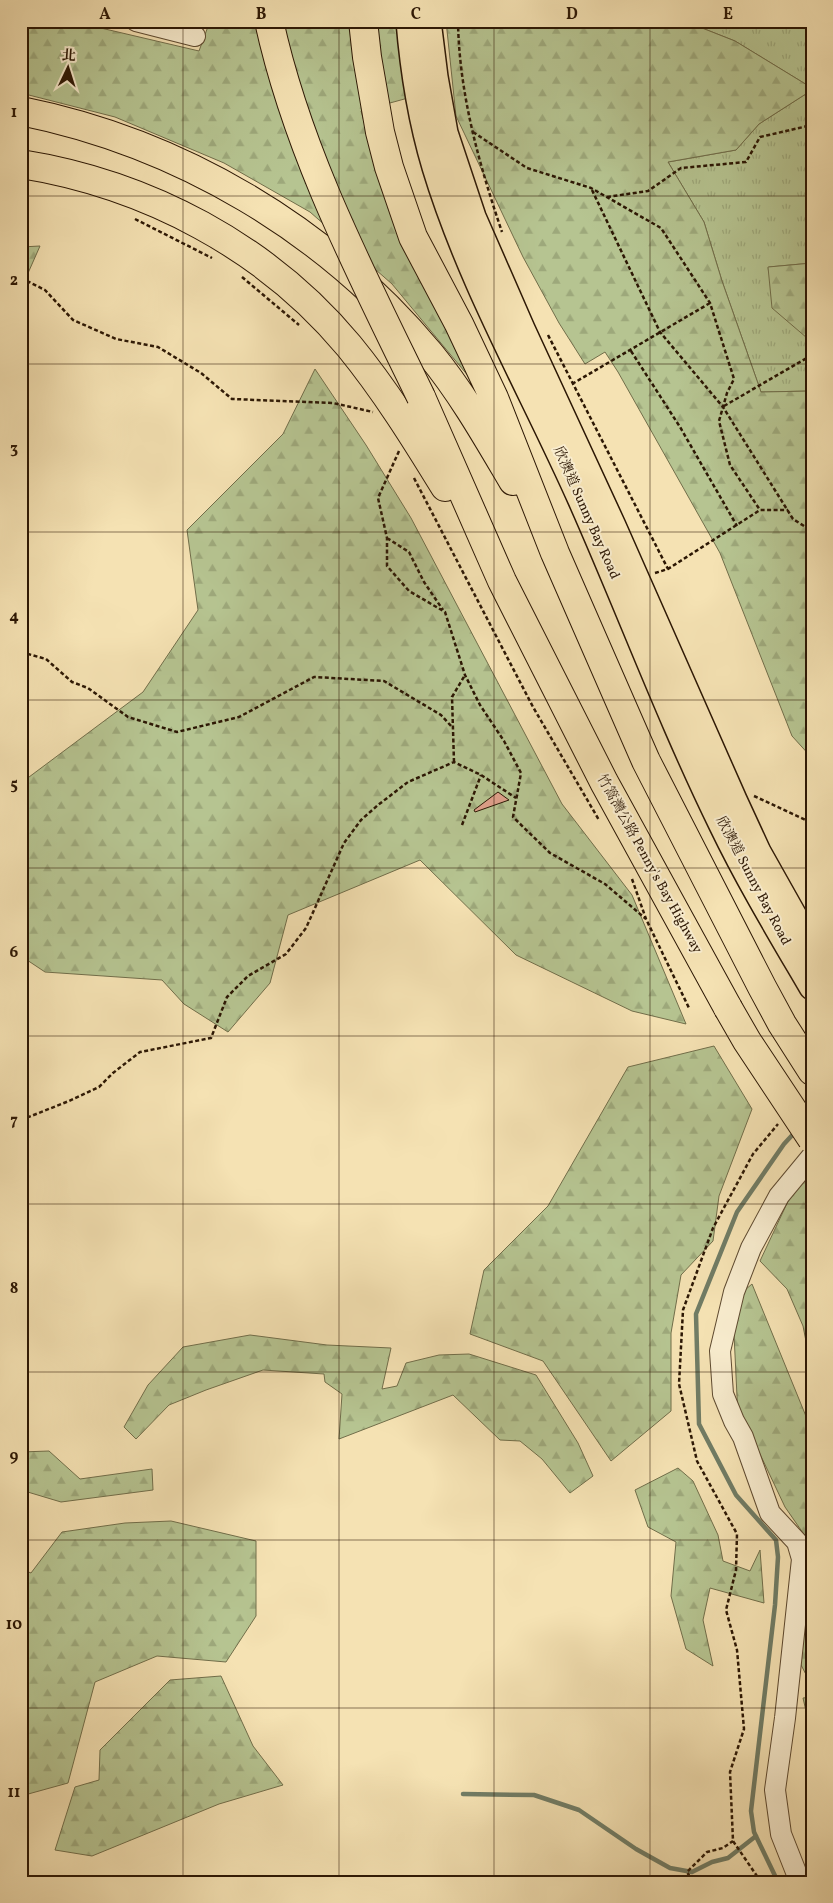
<svg xmlns="http://www.w3.org/2000/svg" width="833" height="1903" viewBox="0 0 833 1903" font-family="Vollkorn,'Noto Serif TC',serif">
<style>
.grass{fill:url(#grass-tufts);stroke:#716e4a}
.forest{fill:url(#forest-firs);stroke:#716e4a}
.lines{fill:none;stroke-linecap:round;stroke-linejoin:round}
.stream{stroke:#707c65;stroke-width:4.5}
.building{fill:#e0a18c;stroke:#2c1704}
.minor-casing{stroke:#5e4a30;stroke-width:22}
.major-casing{stroke:#2c1704;stroke-width:28}
.highway-casing{stroke:#2c1704;stroke-width:30}
.path{stroke:#2c1704;stroke-width:2.5;stroke-dasharray:4 2.5;stroke-linecap:butt}
.minor{stroke:#f8ecce;stroke-width:20}
.major{stroke:#f5e2b3;stroke-width:25}
.highway{stroke:#f5e2b3;stroke-width:28}
.highway-bridge-casing{stroke:#2c1704;stroke-width:30;stroke-linecap:butt}
.highway-bridge{stroke:#f5e2b3;stroke-width:28}
.grid{fill:none;stroke:#2c1704;stroke-width:1;stroke-opacity:0.55}
.labels{text-anchor:middle;dominant-baseline:central;stroke-width:4;stroke-linejoin:round;paint-order:stroke}
.street-label{font-size:14px;fill:#2c1704;stroke:#f8ecce}
.neatline{fill:none;stroke:#2c1704;stroke-width:2}
.grid-label{font-size:16px;text-anchor:middle;font-weight:bold;fill:#2c1704}
</style>
<defs>
<pattern id="grass-tufts" width="24" height="20" patternUnits="userSpaceOnUse" patternTransform="scale(1.25)"><rect width="24" height="20" fill="#b6c491"/><path d="M3 7l-1-3M5 7V3M7 7l1-3M15 17l-1-3M17 17v-4M19 17l1-3" fill="none" stroke="#9da87b"/></pattern>
<pattern id="forest-firs" width="22" height="20" patternUnits="userSpaceOnUse" patternTransform="scale(1.25)"><rect width="22" height="20" fill="#b6c491"/><path d="M5 1l3.5 6h-7zM16 11l3.5 6h-7z" fill="#9da87b"/></pattern>
</defs>
<rect width="100%" height="100%" fill="#f5e2b3"/>
<filter id="stains"><feTurbulence type="fractalNoise" baseFrequency=".004" numOctaves="4"/><feColorMatrix values="0 0 0 0 .2 0 0 0 0 .09 0 0 0 0 .02 0 0 0 .5 -.17"/></filter>
<radialGradient id="worn" r=".72"><stop offset=".6" stop-color="#630" stop-opacity="0"/><stop offset="1" stop-color="#630" stop-opacity=".3"/></radialGradient>
<path class="grass" d="M698,21h114v67l-77,-47 -33,-13z
M812,90v173l-43,4 38,71h5v53l-51,1 -39,-111 -18,-59 -36,-60 68,-12 23,-26z"/>
<path class="forest" d="M21,21h61l6,4 111,26 11,-30h189l9,77 -47,13 21,73 29,77 63,122 -82,-99 -82,-72 -86,-49 -109,-46 -94,-24z
M446,21h252l4,7 33,13 77,47v2l-53,34 -23,26 -68,12 36,60 18,59 39,111 51,-1v367l-20,-22 -72,-183 -102,-181 -13,-20 -20,12 -26,-41 -36,-66 -67,-141z
M40,246l-19,43v-42z
M812,263v75h-5l-35,-30 -4,-41z
M315,369l51,76 45,73 151,286 70,91 54,129 -54,-13 -116,-56 -96,-95 -132,55 -18,68 -42,49 -44,-28 -22,-24 -117,-8 -24,-16v-173l122,-91 55,-82 -11,-80 96,-96z
M714,1046l38,63 -33,87 -6,45 -32,34 -10,58v78l-60,50 -68,-100 -73,-27 14,-64 64,-64 80,-139z
M805,1165l7,8v199l-9,-46 -16,-37 -27,-28z
M752,1284l60,147v115l-27,-39 -26,-55 -21,-35 -4,-83 5,-39z
M250,1335l77,10 64,3 -9,41 15,-3 9,-23 33,-8 30,-1 67,21 42,68 15,33 -23,17 -28,-34 -22,-18 -20,-1 -47,-45 -114,44 3,-45 -17,-12 -1,-8 -61,-4 -57,20 -37,15 -33,34 -12,-12 24,-42 35,-38z
M49,1451l31,28 72,-10 1,21 -92,12 -40,-12v-38z
M678,1468l15,13 25,54 5,26 27,10 10,-21 4,53 -54,-15 -7,32 10,46 -27,-17 -15,-53 5,-54 -28,-15 -13,-37z
M171,1521l85,20v75l-30,46 -69,-6 -62,26 -27,101 -47,13v-227l10,4 31,-41 63,-9z
M812,1554v132l-12,-23 5,-95z
M221,1676l32,70 30,39 -64,19 -127,52 -37,-6 20,-63 24,-7 1,-30 70,-70z
M812,1697v40l-9,-39z"/>
<g class="lines">
<path class="stream" d="M463,1794l71,1 45,15 57,39 34,19 22,4 20,-10 16,-4 28,-22
M778,1882l-24,-50 -3,-21 24,-206 3,-48 -2,-17 -40,-45 -37,-71 -3,-110 41,-102 47,-68 12,-13"/>
</g>
<path class="building" d="M498,792l11,8 -34,12 -1,-2z"/>
<g class="lines">
<defs>
<path id="minor" d="M136,21l59,15
M800,1882l-19,-48 -6,-44 10,-72 17,-159 -5,-17 -27,-29 -27,-76 -9,-16 -11,-27 -3,-43 14,-59 17,-44 28,-52 33,-40"/>
<path id="major" d="M409,21c4,49 12,99 26,146 35,116 97,223 146,333 48,108 89,219 141,325 27,56 59,109 90,162
M428,21l7,56 10,56 28,84 49,112 91,197 121,274 24,52 54,96"/>
<path id="highway" d="M363,21l4,36 13,75 9,35 24,70 46,87 35,74 61,155 91,208 116,226 20,37 30,47
M21,111c159,32 305,118 409,243 32,39 57,83 83,127
M21,164c126,20 246,83 328,182 36,44 66,92 96,141
M421,397l81,184 102,201 124,226"/>
</defs>
<use href="#minor" class="minor-casing"/>
<use href="#major" class="major-casing"/>
<use href="#highway" class="highway-casing"/>
<path class="path" d="M458,21c1,72 21,143 44,211
M473,132l54,36 64,20 70,40 49,75 24,76 -7,14 -8,28 11,44 30,45
M592,190l68,142 63,75 70,112 19,12
M607,197l41,-6 33,-23 65,-6 14,-25 52,-12
M135,219l77,39
M242,277l57,48
M21,278l24,12 28,30 43,19 42,8 43,26 31,26 101,4 40,9
M548,335l120,234
M631,351l49,76 57,99
M572,384l138,-81
M724,406l88,-51
M399,451l-21,47 9,40v28l22,25 36,21 20,63 15,30 24,36 17,32 -8,44 37,36 55,31 41,35
M414,478l119,229 66,113
M387,538l22,14 15,30 19,28
M655,573l13,-4 92,-59h28
M21,652l25,7 26,23 16,6 40,29 49,15 62,-15 75,-40 70,4 57,34 11,12
M454,762l-2,-65 13,-22
M754,796l58,27
M462,825l19,-50
M632,879l14,40 43,89
M21,1120l48,-19 30,-14 14,-14 27,-21 71,-14 16,-41 21,-21 38,-22 20,-26 38,-85 17,-23 17,-15 30,-23 46,-20 27,13 35,23
M693,1882l-6,-10 20,-20 16,-4 10,-7
M761,1882l-28,-41 -3,-69 14,-43 -7,-79 -11,-40 10,-40 1,-36 -40,-73 -18,-77 4,-74 30,-82 40,-74 25,-30"/>
<use href="#minor" class="minor"/>
<use href="#major" class="major"/>
<use href="#highway" class="highway"/>
<defs>
<path id="highway-bridge" d="M269,21c29,133 93,254 152,376
M728,1008l19,33 65,98"/>
</defs>
<use href="#highway-bridge" class="highway-bridge-casing"/>
<use href="#highway-bridge" class="highway-bridge"/>
</g>
<path class="grid" d="M183,21v1861M339,21v1861M494,21v1861M650,21v1861M21,196h791M21,364h791M21,532h791M21,700h791M21,868h791M21,1036h791M21,1204h791M21,1372h791M21,1540h791M21,1708h791"/>
<g class="labels">
<g class="street-label">
<text transform="translate(586 513) rotate(66)">欣澳道 Sunny Bay Road</text>
<text transform="translate(649 864) rotate(61)">竹篙灣公路 Penny's Bay Highway</text>
<text transform="translate(753 881) rotate(62)">欣澳道 Sunny Bay Road</text>
</g>
</g>
<rect width="833" height="1903" fill="none" stroke="#f5e2b3" stroke-width="55"/>
<g transform="translate(68 68) rotate(4)" stroke="#f8ecce" stroke-width="4" paint-order="stroke">
<path d="M0-4L9 19L0 12L-9 19Z" fill="#2c1704"/>
<text y="-8" font-size="14" font-weight="bold" text-anchor="middle" fill="#2c1704">北</text>
</g>
<rect x="28" y="28" width="778" height="1848" class="neatline"/>
<g class="grid-label">
<text x="105" y="19">A</text>
<text x="261" y="19">B</text>
<text x="416" y="19">C</text>
<text x="572" y="19">D</text>
<text x="728" y="19">E</text>
<text x="14" y="117">1</text>
<text x="14" y="285">2</text>
<text x="14" y="453">3</text>
<text x="14" y="621">4</text>
<text x="14" y="789">5</text>
<text x="14" y="957">6</text>
<text x="14" y="1125">7</text>
<text x="14" y="1293">8</text>
<text x="14" y="1461">9</text>
<text x="14" y="1629">10</text>
<text x="14" y="1797">11</text>
</g>
<rect width="100%" height="100%" filter="url(#stains)"/>
<rect width="100%" height="100%" fill="url(#worn)"/>
</svg>
